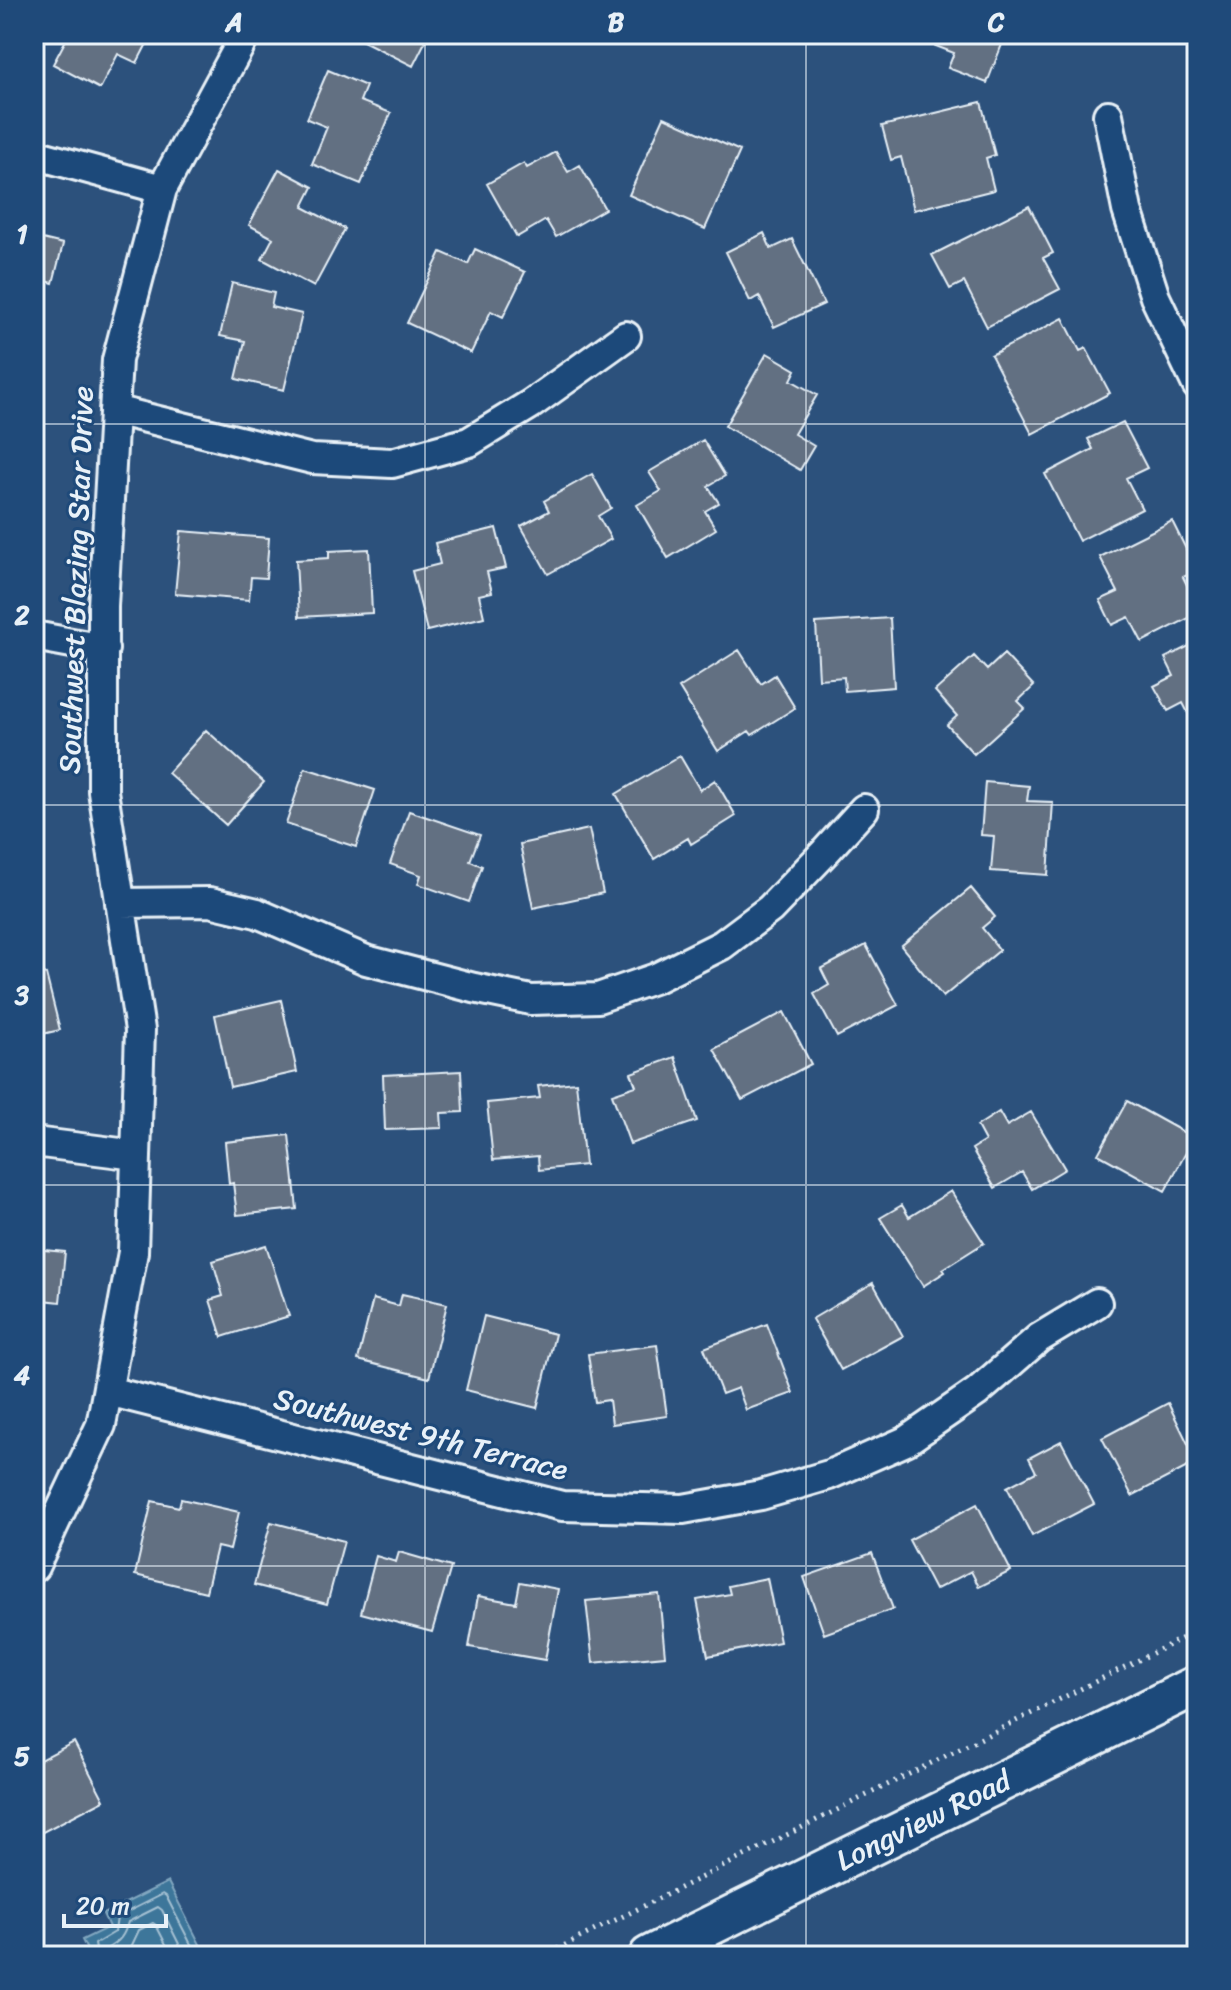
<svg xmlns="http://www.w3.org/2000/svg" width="1231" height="1990" viewBox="0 0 1231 1990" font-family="Sriracha,sans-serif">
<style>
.water{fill:#3e769a;stroke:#82a7c0;stroke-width:2}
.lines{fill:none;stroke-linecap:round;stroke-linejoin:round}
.shore{stroke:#a4c0d2;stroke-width:2}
.building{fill:#626f82;stroke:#e8f1f8;stroke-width:2}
.street-casing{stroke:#e8f1f8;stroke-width:34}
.secondary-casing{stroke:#e8f1f8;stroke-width:44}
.path{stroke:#e8f1f8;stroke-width:5;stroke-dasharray:2 6;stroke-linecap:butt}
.street{stroke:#1f4a7a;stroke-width:28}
.secondary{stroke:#1f4a7a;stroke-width:38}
.grid{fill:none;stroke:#e8f1f8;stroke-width:2;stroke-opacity:0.55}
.labels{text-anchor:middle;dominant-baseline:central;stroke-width:6;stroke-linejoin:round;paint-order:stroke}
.street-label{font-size:30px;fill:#e8f1f8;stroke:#1f4a7a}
.neatline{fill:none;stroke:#e8f1f8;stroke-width:3}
.grid-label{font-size:26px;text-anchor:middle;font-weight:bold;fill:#e8f1f8}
</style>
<rect width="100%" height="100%" fill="#2c517c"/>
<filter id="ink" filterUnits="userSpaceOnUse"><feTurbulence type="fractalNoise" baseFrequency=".0125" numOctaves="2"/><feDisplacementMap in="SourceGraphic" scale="16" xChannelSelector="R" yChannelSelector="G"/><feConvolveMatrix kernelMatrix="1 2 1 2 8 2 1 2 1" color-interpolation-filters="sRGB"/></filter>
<g filter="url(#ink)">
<path class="water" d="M168,1882l38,74h-116l-8,-16 27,-13 -6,-13z"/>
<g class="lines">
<path class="shore" d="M97,1956l-2,-12 20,-12 2,-15 46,-23 3,2 31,60
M107,1956l1,-8c12,-7 16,-12 20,-26l30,-15 4,3 23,46
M119,1956l13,-11 7,-15 14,-7 3,2 16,31"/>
</g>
<path class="building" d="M69,34h83l-15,29 -19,-9 -18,35 -47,-25z
M359,34h70l-16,32 -56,-28z
M905,34h101l-19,49 -39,-15 6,-15z
M328,70l38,16 -6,15 31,12 -30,71 -49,-20 15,-37 -20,-8z
M981,102l14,53 -9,3 8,32 -80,20 -13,-53 -10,3 -9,-34z
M664,117l76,34 -35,78 -76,-34z
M556,152l12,20 12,-7 25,44 -49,28 -10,-17 -29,17 -30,-53 37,-21 3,5z
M279,169l34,18 -10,20 42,22 -31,58 -52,-28 11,-21 -24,-13z
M1029,206l24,47 -10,5 17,31 -73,38 -23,-45 -14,7 -18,-34z
M764,233l7,16 21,-10 32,65 -50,23 -15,-31 -9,5 -24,-49z
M34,237l29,7 -10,39 -14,-4 -5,21z
M475,249l50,23 -22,45 -12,-6 -20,42 -64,-30 34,-71 27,12z
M232,283l42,10 -3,14 31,7 -18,76 -48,-11 9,-38 -25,-5z
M1063,318l17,33 6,-3 24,45 -78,41 -41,-79z
M767,353l29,17 -5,10 26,15 -23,39 20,12 -14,24 -75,-44z
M1123,422l24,46 -21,10 16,31 -63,32 -34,-67 48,-25 -5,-10z
M703,440l22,36 -17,10 11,17 -14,8 11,18 -48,29 -31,-53 24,-14 -12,-19z
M592,474l19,34 -13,8 13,23 -63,35 -27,-48 28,-15 -5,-10z
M1172,521l25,50 -14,6 14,28v9l-55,28 -13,-25 -17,8 -12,-25 18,-8 -18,-35z
M496,528l10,40 -19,4 5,20 -13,3 5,22 -57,14 -15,-60 28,-7 -5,-21z
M181,531l88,7 -3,40 -15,-1 -2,23 -74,-6z
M369,549l3,64 -73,4 -3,-57 33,-2v-7z
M890,618l4,69 -49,4 -1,-14 -25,2 -3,-56z
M1197,642v88l-14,-27 -15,8 -14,-25 20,-10 -9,-18z
M739,650l22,34 14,-9 20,33 -43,27 -3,-4 -31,20 -39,-63z
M1004,654l30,32 -16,15 7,7 -51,46 -27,-29 10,-9 -22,-25 39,-35 13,14z
M206,730l58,52 -38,43 -58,-52z
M680,756l20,34 15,-10 21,36 -45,28 -3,-6 -34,21 -38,-65z
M305,768l70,22 -19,57 -70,-23z
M985,782l44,4 -2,15 26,1 -5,73 -57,-4 3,-35 -13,-1z
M409,811l71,24 -10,26 12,5 -13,36 -51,-18 3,-9 -31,-11z
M589,829l14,64 -70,15 -13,-64z
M971,888l24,29 -13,11 18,22 -57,47 -42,-51z
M866,945l32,60 -61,32 -23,-43 15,-9 -8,-16z
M46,974l14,56 -26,6v-59z
M281,1000l16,72 -67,15 -15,-72z
M784,1012l27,52 -69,36 -28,-51z
M675,1057l22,64 -67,23 -18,-50 24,-8 -5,-13z
M461,1071l2,41 -22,1 1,15 -57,2 -2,-55z
M576,1082l9,83 -46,5 -1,-14 -45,4 -6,-57 53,-5 -2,-12z
M1127,1101l67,37 -29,53 -67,-37z
M999,1112l8,14 24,-14 34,57 -33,20 -10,-17 -27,16 -23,-39 13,-8 -8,-15z
M289,1135l8,74 -60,6 -4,-32 -4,1 -4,-42z
M951,1191l33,52 -41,26 2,3 -22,14 -43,-68 22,-13 7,12z
M34,1223l3,1 -3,25 31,3 -5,50 -26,-3z
M266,1245l23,71 -67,21 -12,-37 13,-4 -10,-35z
M873,1283l30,53 -62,34 -29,-51z
M402,1294l45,10 -18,74 -71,-18 15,-61 26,7z
M484,1316l71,18 -18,74 -71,-18z
M767,1324l26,69 -47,17 -8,-22 -16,6 -18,-46z
M657,1345l10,71 -55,8 -3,-24 -14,2 -7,-48z
M1168,1403l29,59 -65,34 -30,-58z
M1061,1441l33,63 -62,32 -25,-49 29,-15 -7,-14z
M181,1499l58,13 -9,38 -13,-3 -11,45 -71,-17 17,-74 27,6z
M977,1504l34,67 -32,16 -8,-16 -36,19 -26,-50z
M271,1522l73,19 -17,63 -73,-19z
M399,1552l52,15 -19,65 -71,-19 15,-57 20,6z
M872,1553l21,56 -69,25 -20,-57z
M767,1578l13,64 -72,14 -11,-56 33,-6 -2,-8z
M520,1582l38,7 -13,71 -76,-13 9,-51 38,7z
M659,1594l6,62 -72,7 -7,-62z
M74,1742l30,58 -65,34 -5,-10v-61z"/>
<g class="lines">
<defs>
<path id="street" d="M1108,115l19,95 28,87 42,88
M34,154l128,35
M114,410l198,49 80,4 77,-21 62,-38 95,-68
M34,636l70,13
M120,903l90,-1 47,11 109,47 108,28 57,12 67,-2 58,-20 66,-33 48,-36 55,-57 39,-43
M34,1142l102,13
M108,1391l454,115 121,3 78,-14 68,-20 77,-34 71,-49 62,-54 58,-35
M34,1567l67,-142 32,-173 7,-222 -37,-239v-185l14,-246 45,-171 84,-155"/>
<g id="secondary">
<path id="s1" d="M649,1956l548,-271"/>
</g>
</defs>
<use href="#street" class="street-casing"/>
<use href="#secondary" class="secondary-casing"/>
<path class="path" d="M543,1956l654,-325"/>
<use href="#street" class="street"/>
<use href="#secondary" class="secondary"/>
</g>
</g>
<path class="grid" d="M425,34v1922M806,34v1922M34,424h1163M34,805h1163M34,1185h1163M34,1566h1163"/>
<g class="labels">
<g class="street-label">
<text transform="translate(76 580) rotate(-88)">Southwest Blazing Star Drive</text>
<text transform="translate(421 1434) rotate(14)">Southwest 9th Terrace</text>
<text stroke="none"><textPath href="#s1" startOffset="306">Longview Road</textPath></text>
</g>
</g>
<rect width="1231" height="1990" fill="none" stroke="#1f4a7a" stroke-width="88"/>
<path d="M64 1914v12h102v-12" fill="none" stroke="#e8f1f8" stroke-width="4"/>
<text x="76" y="1914" font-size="24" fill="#e8f1f8" stroke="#1f4a7a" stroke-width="6" paint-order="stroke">20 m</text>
<rect x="44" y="44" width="1143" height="1902" class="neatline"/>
<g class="grid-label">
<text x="234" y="31">A</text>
<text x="616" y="31">B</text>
<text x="996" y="31">C</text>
<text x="22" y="243">1</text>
<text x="22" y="624">2</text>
<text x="22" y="1004">3</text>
<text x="22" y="1384">4</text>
<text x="22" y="1765">5</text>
</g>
</svg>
